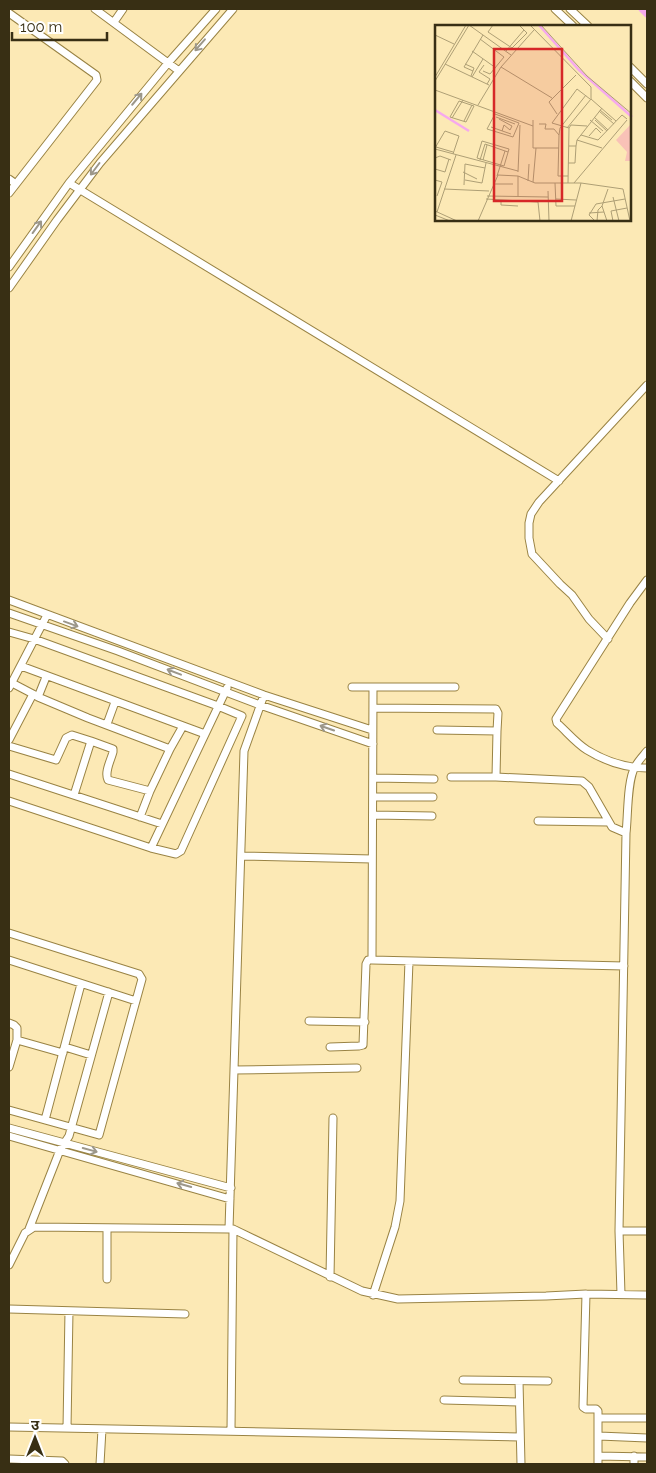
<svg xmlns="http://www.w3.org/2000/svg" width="656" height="1473" viewBox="0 0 656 1473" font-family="Raleway,'Noto Sans Devanagari',sans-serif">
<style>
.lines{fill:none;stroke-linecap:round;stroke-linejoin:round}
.canal{stroke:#f6a9ed;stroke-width:7}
.minor-casing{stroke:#998344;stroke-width:9}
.minor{stroke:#fff;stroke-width:7}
.oneway{stroke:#9c978a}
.inset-river{fill:none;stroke:#f6a9ed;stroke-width:2.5}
.inset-road{fill:none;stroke:#ae9f75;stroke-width:1}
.view{fill:#d62828;fill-opacity:0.15;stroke:#d62828;stroke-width:2.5}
.inset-edge{fill:none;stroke:#382f14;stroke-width:2.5}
</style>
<rect width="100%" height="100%" fill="#fce9b5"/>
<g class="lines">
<path class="canal" d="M642,9l5,5"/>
<defs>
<path id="minor" d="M95,9l84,62
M555,9l18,17
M570,9l18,17
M9,13l87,62 1,5 -88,113
M114,22l9,-13
M630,67l17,17
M630,81l17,17
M9,179l7,5
M69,183l490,298
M9,267l60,-84 99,-120 48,-54
M9,288l48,-68 43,-57 133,-154
M647,580l-17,23 -74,116 1,4c10,9 19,20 30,27 18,11 39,18 60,18
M9,600l255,95 108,35
M9,613l109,38 142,54 113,39
M9,632l25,7 184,67 24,10 -61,135 -5,3 -25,-6 -142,-47
M608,639l-19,-20 -17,-24 -12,-11 -28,-30 -3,-16v-15l2,-9 8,-12 108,-117
M21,666l184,68
M46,677l-8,20 50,21 82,31 -20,42 -42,-11c-4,-8 3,-20 5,-28v-3l-22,-8 -17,54
M12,683l21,11
M352,687h103
M373,687l-1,273 252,6
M9,688l38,-73
M373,708l123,1 2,4 -1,18
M107,724l8,-22
M437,730l60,1 -1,46 86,4 7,6 23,40 14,6 -7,398h28
M9,740l24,-46 5,3
M9,746l47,14 10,-22 6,-3 19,6
M170,749l13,-23
M9,774l153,50
M451,777h45
M373,778l61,1
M373,797h60
M373,815l59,1
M140,817l10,-26
M538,821l71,1
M626,833c2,-16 1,-53 9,-66 3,-6 8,-11 12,-16
M151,848l76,-160
M241,856l131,3
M9,933l130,41 3,5 -43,156 -90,-25
M9,960l127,41
M309,1021l56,1
M9,1023l5,2 3,3v12
M65,1047l26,8
M330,1047l29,-1 4,-1 3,-81 2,-4h4
M9,1067l8,-27 46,13
M234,1070l123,-2
M45,1120l36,-136
M9,1128l222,60
M9,1136l221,63
M29,1229l31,-79 9,-14 40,-144
M229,1229l15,-478 20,-56
M619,1231l2,63
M9,1265l16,-32 9,-6 195,2h4l129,62 36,8 148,-3 40,-2 61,1
M330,1277l3,-159
M107,1279v-51
M586,1294l-3,113 3,2h10l2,2v53
M373,1295l22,-68 5,-26 9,-240
M9,1309l176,5
M463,1380l85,1
M519,1381l2,83
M444,1400l75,2
M599,1418h48
M9,1427l511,10
M67,1428l2,-117
M231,1431l2,-202
M599,1436l48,2
M598,1456l49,1
M9,1459l53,2 3,3
M100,1464l2,-35
M634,1464v-8"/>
</defs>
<use href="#minor" class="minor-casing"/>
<use href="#minor" class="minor"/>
</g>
<defs><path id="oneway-shaft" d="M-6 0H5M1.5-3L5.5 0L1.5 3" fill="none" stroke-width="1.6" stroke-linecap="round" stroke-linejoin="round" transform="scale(1.25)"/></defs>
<g class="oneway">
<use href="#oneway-shaft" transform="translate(200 45) rotate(131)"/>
<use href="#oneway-shaft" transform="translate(137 99) rotate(-50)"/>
<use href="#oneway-shaft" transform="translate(95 169) rotate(127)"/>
<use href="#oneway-shaft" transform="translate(37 227) rotate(-54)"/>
<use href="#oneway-shaft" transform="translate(71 624) rotate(20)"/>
<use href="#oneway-shaft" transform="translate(174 672) rotate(-159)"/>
<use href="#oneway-shaft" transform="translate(327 728) rotate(-161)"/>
<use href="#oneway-shaft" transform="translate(90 1150) rotate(15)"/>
<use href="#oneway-shaft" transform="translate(184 1185) rotate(-164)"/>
</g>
<g transform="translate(435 25)">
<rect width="196" height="196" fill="#fce9b5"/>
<path d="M196,99v37h-6l2,-9 -11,-12z" fill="#f9c2b7"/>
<path class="inset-river" d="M104,0l40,45 53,47M0,85l34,21"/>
<path class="inset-road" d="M34,0l42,30M58,0l-5,7 24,16 15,-15 -8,-8M95,0l61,62v12l-24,29M106,0l46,51 45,38M0,10l19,9M45,14l24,18 -14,17 -7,-3M37,26l24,17M71,26l18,-21M10,39l44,21M30,39l9,4 -3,8M49,40l-5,7 11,7 -3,5M66,42l51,31M38,46l-9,-4 19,-32M0,52l31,-52M37,52l11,-18M0,56l34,-56M0,65l98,36M156,74l25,22M24,76l15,5 -8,16 -16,-5zM43,80l23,-38 33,-37M165,85l12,10M164,86l15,13M60,89l24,9 -6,14 -26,-8zM122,89l-8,-12 27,-27M61,92l19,7M159,92l14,13M17,93l11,-18M64,94l13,7 -2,4 -6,-5 -2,6M98,95v28h26M155,95l13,11M160,95l12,11M29,96l8,-16M104,99h7l-1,5h9l5,6 -1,41h10M56,102l20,7M134,103l2,-3 16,1M124,110l1,-7 26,-33M146,110l17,5 24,-25 5,4M154,111l7,-8 5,5M142,115l25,8M47,116l27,8 -5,17 -27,-8zM134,121h7l1,-6 25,-32M1,122l17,5M0,123l10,-17 14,5 -6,18M0,124l83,22M0,133l5,-2 11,4M45,135l5,-16 23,8M48,135l4,-15M133,138h7l1,-17M0,144l10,3 4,-13M28,147l14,7M83,147l2,-47M62,151l8,-25M0,155l7,2 -5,14M30,155l17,3 4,-20M93,156l1,-17M98,157l3,-34M120,158l1,23h19M133,158l1,-55 -17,-5 25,-34 13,10M139,158l53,-63M58,159h20M29,160l1,-21 20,4M9,164l45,2M113,166l1,30M52,171l61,1M83,172v-21M178,172l6,24M51,174l52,3 2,19M121,174l20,1M66,176v4l17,1M167,181l6,-17M0,186l22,10M2,187l19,-57M154,188l15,-1M0,190l15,6M43,196l20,-46 20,1 17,7h46l42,6 7,32M136,196l10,-38M160,196l-6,-6 7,-11 29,-5M162,196l1,-11 4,-4 5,15M178,196l-2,-10 16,-3"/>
<path class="view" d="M59,24h68v152h-68z"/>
<rect width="196" height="196" class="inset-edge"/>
</g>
<rect width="656" height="1473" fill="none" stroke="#382f14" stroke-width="20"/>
<g transform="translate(35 1438)" stroke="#ffffff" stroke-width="4" paint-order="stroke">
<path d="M0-4L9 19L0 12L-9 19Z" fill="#382f14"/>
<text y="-8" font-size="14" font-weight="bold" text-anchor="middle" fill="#382f14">उ</text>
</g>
<path d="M12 32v8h95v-8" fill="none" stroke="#382f14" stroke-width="2.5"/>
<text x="20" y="32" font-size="15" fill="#382f14" stroke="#ffffff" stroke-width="4" paint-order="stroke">100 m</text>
</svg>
